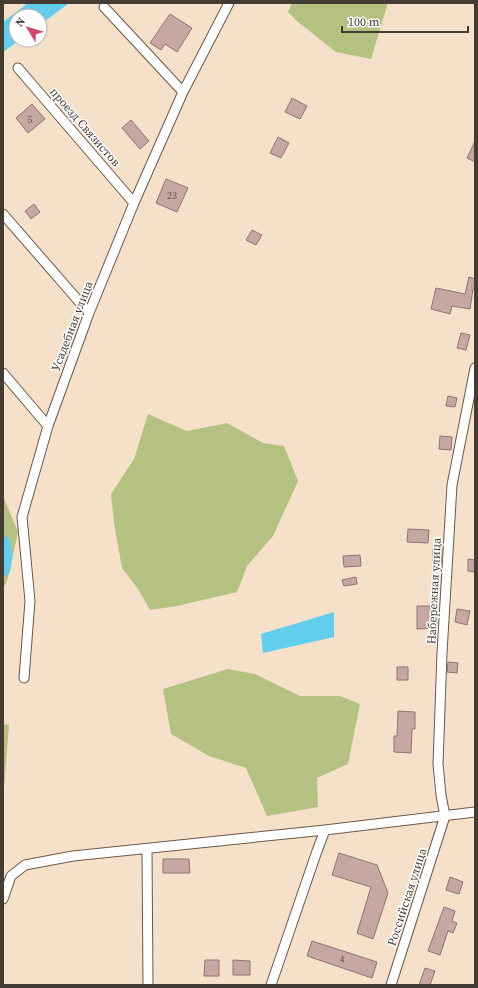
<svg xmlns="http://www.w3.org/2000/svg" width="478" height="988" viewBox="0 0 478 988" font-family="'Source Serif 4',serif">
<style>
.green{fill:#b5c180}
.water{fill:#62ceee}
.lines{fill:none;stroke-linecap:round;stroke-linejoin:round}
.river{stroke:#62ceee;stroke-width:15}
.building{fill:#c7a7a4;stroke:#907370}
.minor-casing{stroke:#6b5945;stroke-width:11}
.minor{stroke:#fff;stroke-width:9}
.labels{text-anchor:middle;dominant-baseline:central;stroke-width:3;stroke-linejoin:round;paint-order:stroke}
.number-label{font-size:10px;fill:#65564e}
.street-label{font-size:12px;fill:#443b32;stroke:#fff}
</style>
<rect width="100%" height="100%" fill="#f5e1ca"/>
<path class="green" d="M292,3h96l-17,56 -35,-7 -38,-30 -10,-10z
M148,414l39,17 40,-8 36,20 21,3 14,35 -25,55 -26,30 -10,26 -60,14 -27,4 -12,-21 -16,-21 -8,-45 -3,-29 23,-35z
M3,496l15,36 -11,49 -4,8z
M228,669l27,5 45,22h40l20,8 -12,60 -31,14 1,29 -51,9 -21,-48 -37,-12 -38,-22 -8,-45z
M3,724l6,1 -6,75z"/>
<path class="water" d="M28,3h41l-29,22v-9h-24v24h4l-17,12v-30z
M334,612v25l-71,16 -2,-19z"/>
<g class="lines">
<path class="river" d="M3,543l2,12 -2,14"/>
</g>
<path class="building" d="M170,14l22,14 -15,24 -12,-8 -4,6 -11,-7z
M292,98l15,8 -7,13 -15,-7z
M32,104l13,15 -17,14 -12,-15z
M131,120l18,21 -9,8 -18,-21z
M278,137l11,6 -8,15 -11,-5z
M475,141v21l-8,-4z
M166,179l22,9 -11,24 -21,-9z
M34,204l6,8 -9,7 -6,-8z
M252,230l10,5 -6,10 -10,-5z
M469,277l6,2v10h-2l-3,20 -18,-3 -2,8 -19,-5 5,-21 29,6z
M461,333l9,2 -4,15 -9,-2z
M448,396l9,2 -2,9 -9,-1z
M440,436l12,1 -1,13 -12,-1z
M408,529l21,1 -1,13 -21,-1z
M433,549h9l-1,14h-8z
M360,555l1,11 -17,1 -1,-11z
M468,559l7,1v12l-7,-1z
M356,577l1,7 -13,2 -2,-6z
M417,606h20v22l-20,1z
M457,609l13,2 -3,14 -12,-3z
M448,662l10,1 -1,10 -10,-1z
M397,667h11v13h-11z
M398,711l17,1v17h-3l-1,24 -17,-1v-16h3z
M339,853l38,12 11,28 -15,46 -16,-6 14,-46 -39,-12z
M163,859h26l1,14h-27z
M450,877l13,5 -4,12 -13,-4z
M444,907l11,4 -3,10 5,2 -4,10 -5,-2 -8,24 -12,-4z
M312,941l65,21 -5,16 -65,-22z
M205,960h14v16h-15z
M233,960l17,1v14h-17z
M425,968l10,3 -5,14h-11z"/>
<g class="lines">
<defs>
<path id="minor" d="M104,7l79,85
M18,68l116,135
M3,214l86,99
M3,373l45,53
M24,678l6,-77 -8,-84 26,-91 41,-113 45,-110 49,-111 46,-89
M147,849l1,136
M3,899l8,-23 14,-11 48,-9 252,-26 150,-18
M271,985l46,-134 8,-21
M391,985l54,-169 -4,-21 -3,-31 4,-111 10,-168 23,-117"/>
</defs>
<use href="#minor" class="minor-casing"/>
<use href="#minor" class="minor"/>
</g>
<g class="labels">
<g class="number-label">
<text x="30" y="119">5</text>
<text x="172" y="195">23</text>
<text x="342" y="959">4</text>
</g>
<g class="street-label">
<text transform="translate(85 127) rotate(49)">проезд Связистов</text>
<text transform="translate(72 326) rotate(-69)">Усадебная улица</text>
<text transform="translate(434 591) rotate(-87)">Набережная улица</text>
<text transform="translate(407 897) rotate(-72)">Российская улица</text>
</g>
</g>
<rect width="478" height="988" fill="none" stroke="#443b32" stroke-width="8"/>
<g transform="translate(28 28) rotate(308)"><circle r="19" fill="#ffffff" stroke="#b4b1ad"/>
<path d="M0-3L7 15L0 10L-7 15Z" fill="#d3446d"/>
<text y="-6" font-size="11" font-weight="bold" text-anchor="middle" fill="#443b32">N</text>
</g>
<path d="M342 26v6h126v-6" fill="none" stroke="#443b32" stroke-width="2"/>
<text x="348" y="26" font-size="12" fill="#443b32" stroke="#ffffff" stroke-width="3" paint-order="stroke">100 m</text>
</svg>
